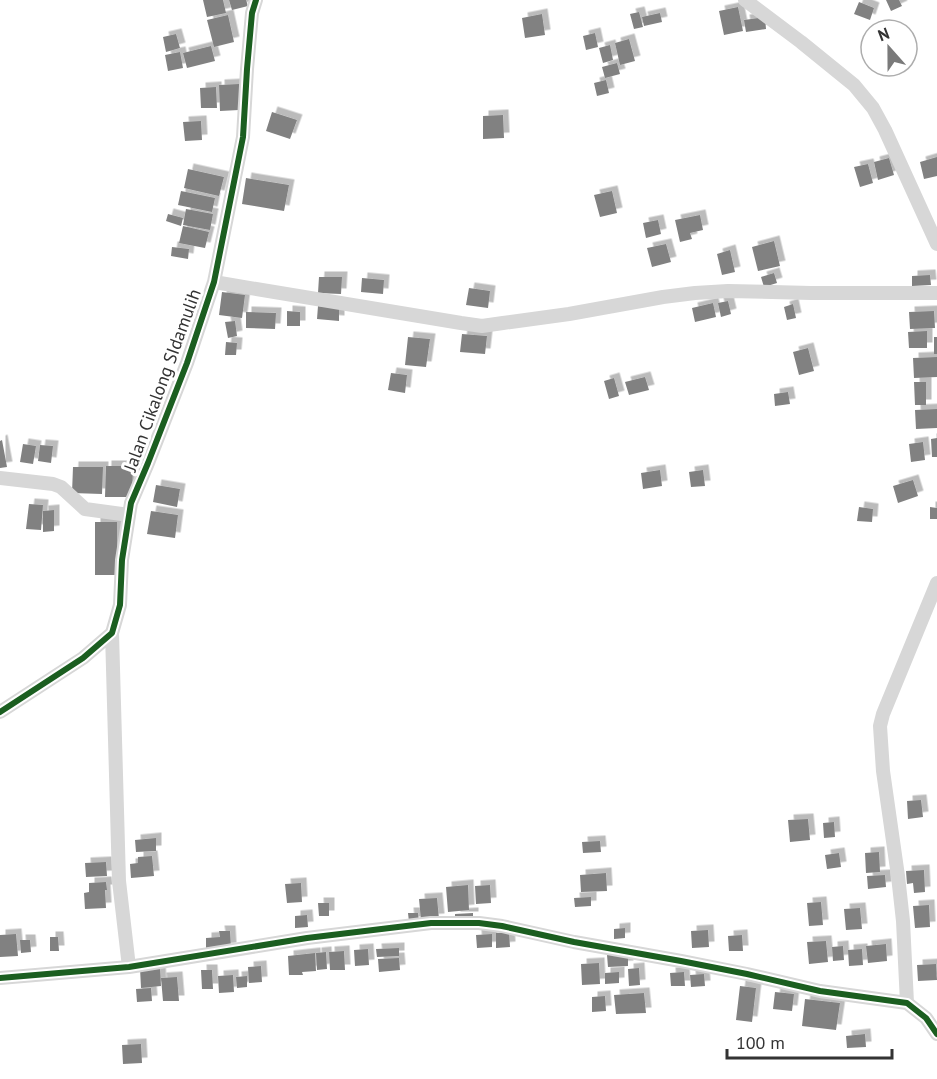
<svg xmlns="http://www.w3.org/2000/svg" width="937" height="1079" viewBox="0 0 937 1079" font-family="'PT Sans',sans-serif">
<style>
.building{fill:#818181;filter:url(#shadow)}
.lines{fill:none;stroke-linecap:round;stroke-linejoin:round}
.minor{stroke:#d7d7d7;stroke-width:14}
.cycleway-casing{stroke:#fff;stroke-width:10}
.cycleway{stroke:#1b5e20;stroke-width:6}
.labels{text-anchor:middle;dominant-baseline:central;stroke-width:6;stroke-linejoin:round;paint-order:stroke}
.street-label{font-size:18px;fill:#333;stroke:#fff}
</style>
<defs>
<filter id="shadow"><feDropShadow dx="5.5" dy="-5.5" stdDeviation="0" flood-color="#0004"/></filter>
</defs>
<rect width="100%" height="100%" fill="#fff"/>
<path class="building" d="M203,0h20l3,13 -19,4z
M229,0h17l2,6 -16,4z
M886,0h13l3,6 -11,5z
M859,2l15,6 -4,12 -16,-6z
M738,7l5,24 -19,4 -5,-24z
M639,12l4,15 -9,2 -4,-15z
M660,13l2,9 -18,4 -2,-9z
M542,14l3,21 -20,3 -3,-20z
M228,15l6,27 -20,5 -7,-27z
M765,17l1,12 -20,3 -2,-12z
M595,33l3,14 -12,3 -3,-14z
M176,34l4,14 -14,4 -3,-15z
M629,39l6,22 -15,4 -5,-22z
M610,45l3,15 -10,3 -4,-15z
M211,46l4,15 -28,7 -4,-15z
M180,52l3,16 -15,3 -3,-16z
M617,63l3,11 -15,4 -3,-11z
M606,80l3,13 -12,3 -3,-13z
M239,84v26l-19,1 -1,-26z
M216,87l1,21h-16l-1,-20z
M272,112l25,8 -7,19 -24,-8z
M503,115l1,23 -21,1v-23z
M201,121l1,19 -17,1 -2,-19z
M937,157v19l-13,3 -4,-17z
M889,158l5,17 -16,5 -4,-18z
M868,164l5,19 -13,4 -6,-20z
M188,169l36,8 -5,19 -35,-8z
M246,178l43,7 -5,26 -42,-7z
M181,191l34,7 -3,14 -34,-7z
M612,191l5,22 -17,4 -6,-22z
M186,209l27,5 -3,16 -27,-5z
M168,214l15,4 -2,8 -15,-5z
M700,215l3,15 -13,3 2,6 -12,3 -5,-22z
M658,220l3,14 -15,4 -3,-15z
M183,226l26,6 -4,16 -26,-5z
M774,241l6,25 -22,5 -6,-24z
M666,244l5,18 -19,5 -5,-19z
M172,247l17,2 -1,10 -17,-3z
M730,250l5,22 -13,3 -5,-21z
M774,273l3,10 -13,4 -3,-10z
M930,275l1,10 -19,1v-10z
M319,277h23l-1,17 -23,-1z
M362,278l22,2 -1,14 -22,-2z
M469,288l21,3 -2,17 -22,-3z
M222,292l23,3 -3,23 -23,-3z
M728,301l3,13 -10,3 -3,-14z
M713,303l3,14 -21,5 -3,-14z
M793,304l3,14 -9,2 -3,-13z
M318,306l21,2v13l-22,-2z
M287,311l13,1v14h-13z
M934,311l1,17 -25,1 -1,-17z
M246,312l30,1 -1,16 -29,-1z
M235,321l2,15 -9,2 -3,-16z
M927,331v17h-18l-1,-16z
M462,334l25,2 -2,18 -25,-2z
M408,337l22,2 -4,28 -21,-2z
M934,337h3v17h-3z
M226,342l11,1 -1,12h-11z
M808,348l6,23 -15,4 -6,-23z
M937,357v20l-23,1 -1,-20z
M391,373l16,2 -2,18 -17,-3z
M645,377l4,13 -20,5 -4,-13z
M614,378l5,18 -10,3 -5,-18z
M914,382h12v23h-11z
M788,392l2,12 -15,2 -1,-12z
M937,409v19l-21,1 -1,-19z
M937,438v19h-5l-1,-18z
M2,440l5,27 -7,1v-27z
M923,442l2,18 -14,2 -2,-18z
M23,444l13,2 -3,18 -13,-2z
M40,445l13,1 -2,17 -13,-2z
M106,466h27l-1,31h-27z
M73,467h30l-1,27 -30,-1z
M660,470l2,16 -19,3 -2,-16z
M703,470l2,16 -14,1 -2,-15z
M913,480l5,16 -20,7 -5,-17z
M156,485l24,4 -3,18 -24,-5z
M29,504l14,1 -2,25 -15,-1z
M859,507l14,2 -1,13 -15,-1z
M930,507l7,1v11h-7z
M54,510v21l-11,1v-21z
M151,511l27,4 -3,23 -28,-4z
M95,522h22v53h-22z
M921,800l2,17 -15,2 -1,-18z
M808,819l2,21 -20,2 -2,-22z
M834,822l1,15 -11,1 -1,-15z
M156,838v13l-20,1 -1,-12z
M600,841l1,11 -18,1 -1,-11z
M879,852l1,20 -14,1 -1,-20z
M839,853l2,14 -14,2 -2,-14z
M152,856l2,20 -23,2 -1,-14 8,-1v-6z
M106,862l1,14 -21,1 -1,-14z
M924,870l1,22 -11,1 -1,-10 -6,1 -1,-13z
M606,873l1,18 -26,1 -1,-17z
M885,875l1,12 -18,2 -1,-13z
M106,882l1,8h-2l1,18 -21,1 -1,-16 5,-1v-9z
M301,883l1,19 -15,1 -2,-19z
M468,885l1,25 -21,2 -2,-25z
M490,885l1,18 -15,1 -1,-18z
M591,897v9l-16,1 -1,-9z
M437,898l2,21 -18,1 -2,-21z
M821,902l2,23 -14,1 -2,-23z
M318,903h11v13h-10z
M929,905l1,22 -15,1 -2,-22z
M860,908l2,21 -16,1 -2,-21z
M408,913h10l1,9h-10z
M473,913v4h-18v-3z
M307,915l1,12 -13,1v-12z
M625,928v10l-11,1v-10z
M708,930l1,17 -17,1 -1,-17z
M219,931h11l1,17 -25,3v-13l14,-1z
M509,932l1,15 -14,1v-15z
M16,934l2,22 -18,1v-22z
M492,934v13l-15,1 -1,-13z
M742,935l1,16h-14l-1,-15z
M50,937h8l1,14h-9z
M20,940h10l1,12 -10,1z
M826,941l2,21 -19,2 -2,-22z
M886,944l1,17 -19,2 -2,-17z
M843,946l1,14 -11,1 -1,-14z
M399,948v8l-22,1 -1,-8z
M368,949l1,16 -14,1 -1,-16z
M862,949l1,16 -14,1 -1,-16z
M344,951l1,19h-15l-1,-18z
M326,952l1,17 -10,1 -1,-17z
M315,953l1,18 -14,1 1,3h-14l-1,-19z
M628,954v12l-20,1 -1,-12z
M399,958l1,12 -21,2 -1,-13z
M599,963l1,21 -18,1 -1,-21z
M936,964l1,16 -19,1 -1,-16z
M261,966l1,16 -13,1 -1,-16z
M160,967l1,19 -20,2 -1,-20z
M639,968l1,17 -11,1 -1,-17z
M201,970h11l1,19h-11z
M619,972v11l-14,1v-11z
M684,972l1,14h-14l-1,-13z
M704,974l1,12 -14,1 -1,-12z
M233,975l1,17 -15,1 -1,-17z
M247,976v11l-10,1 -1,-11z
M177,977l2,24h-16l-2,-23z
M740,986l16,2 -4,34 -16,-2z
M151,988l1,13 -15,1 -1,-13z
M775,992l19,2 -2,17 -19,-2z
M644,993l2,20 -30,1 -2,-19z
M605,996l1,15 -14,1v-15z
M805,999l35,4 -4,27 -34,-4z
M865,1034l1,13 -19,1 -1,-12z
M141,1044l1,19 -19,1 -1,-19z"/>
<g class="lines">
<path class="minor" d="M745,0l56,42 53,43 19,23 12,22 52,114
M214,282l247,41 21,3 21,-3 66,-9 94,-17 32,-4 33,-2 83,2h126
M0,478l53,6 8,3 24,22 44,6
M112,633l7,248 10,86
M0,712l83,-54 29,-25 8,-28 2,-45 9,-57 17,-40 39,-100 27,-81 29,-145 4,-68 5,-56 4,-13
M0,978l129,-11 178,-29 124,-15h48l23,3 72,16 107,19 66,13 73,17 87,12 19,15 11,16
M907,1003l-4,-82 -5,-45 -15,-105 -3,-45 3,-12 54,-131"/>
<defs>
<path id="cycleway" d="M0,712l83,-54 29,-25 8,-28 2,-45 9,-57 17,-40 39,-100 27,-81 29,-145 4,-68 5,-56 4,-13
M0,978l129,-11 178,-29 124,-15h48l23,3 72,16 107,19 66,13 73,17 87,12 19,15 11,16"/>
</defs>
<use href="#cycleway" class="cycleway-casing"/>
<use href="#cycleway" class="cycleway"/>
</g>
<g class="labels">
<g class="street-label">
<text transform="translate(162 380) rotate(-70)">Jalan Cikalong SIdamulih</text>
</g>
</g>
<g transform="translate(889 48) rotate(339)"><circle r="28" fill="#ffffff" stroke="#adadad" stroke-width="1.5"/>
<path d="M0-4.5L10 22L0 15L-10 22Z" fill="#7a7a7a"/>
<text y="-9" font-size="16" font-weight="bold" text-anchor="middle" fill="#333333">N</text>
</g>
<path d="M727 1049v9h165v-9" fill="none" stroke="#333333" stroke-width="3"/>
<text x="736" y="1049" font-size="18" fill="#333333" stroke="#ffffff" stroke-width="4.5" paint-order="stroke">100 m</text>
</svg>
